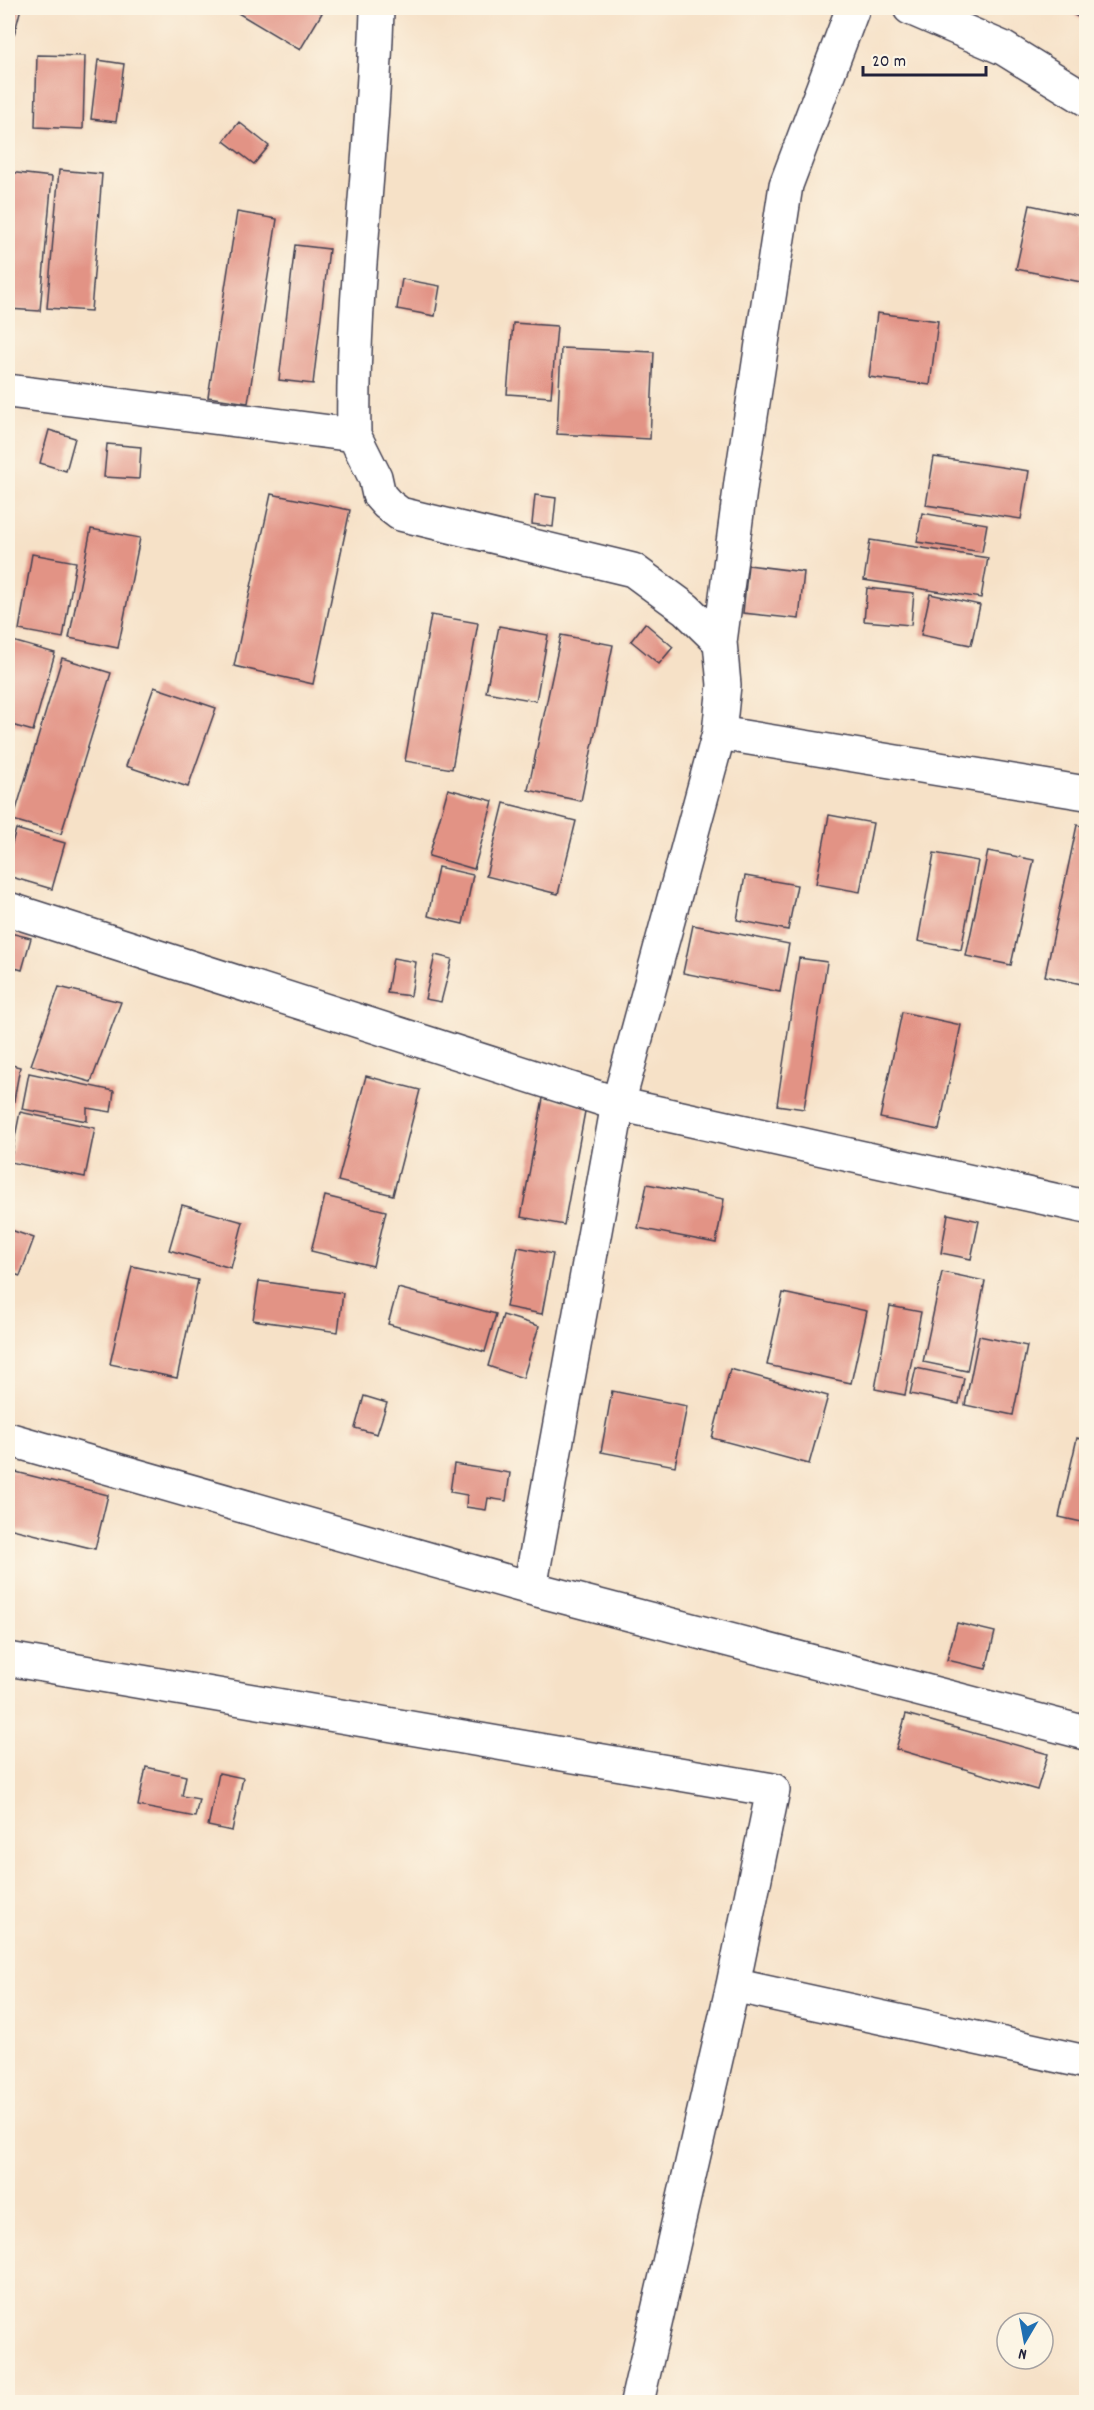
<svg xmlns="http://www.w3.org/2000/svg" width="1094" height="2410" viewBox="0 0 1094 2410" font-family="Dekko,sans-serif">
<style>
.building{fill:#e29385}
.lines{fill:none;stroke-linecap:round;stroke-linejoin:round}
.minor-casing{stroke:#423f50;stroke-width:36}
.minor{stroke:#fff;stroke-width:33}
</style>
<rect width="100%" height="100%" fill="#fcf5e5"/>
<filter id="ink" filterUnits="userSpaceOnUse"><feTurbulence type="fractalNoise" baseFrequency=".0167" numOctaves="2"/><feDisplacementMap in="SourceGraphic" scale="12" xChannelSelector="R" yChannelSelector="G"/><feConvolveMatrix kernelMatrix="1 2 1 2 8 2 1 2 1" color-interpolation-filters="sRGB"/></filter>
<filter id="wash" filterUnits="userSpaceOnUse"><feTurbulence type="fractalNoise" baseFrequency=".008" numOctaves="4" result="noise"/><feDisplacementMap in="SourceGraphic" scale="24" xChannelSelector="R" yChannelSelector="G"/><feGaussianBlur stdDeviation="1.35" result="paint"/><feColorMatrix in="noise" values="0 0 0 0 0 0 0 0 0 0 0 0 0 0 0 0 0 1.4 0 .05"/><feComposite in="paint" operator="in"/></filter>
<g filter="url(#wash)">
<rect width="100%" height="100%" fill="#f6e1c7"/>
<g id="blocks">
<path class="building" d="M8,8h13l-7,27 -6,-1z
M235,8h77l10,5 -22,37 -67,-40z
M1068,8h18v13l-20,-10z
M37,55l48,1 -2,73 -48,-2z
M98,60l26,4 -8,58 -25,-3z
M239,122l30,24 -15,18 -30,-23z
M59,170l43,4 -11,137 -44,-3z
M8,172l44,5 -12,134 -32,-2z
M1030,205l56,12v66l-70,-14z
M237,212l40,7 -29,184 -40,-6z
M295,245l34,4 -16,135 -34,-4z
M402,279l38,7 -5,30 -38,-7z
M877,313l61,8 -8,64 -61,-8z
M513,323l44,3 -6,71 -44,-3z
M561,348l93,4 -4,87 -93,-5z
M49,430l26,8 -9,33 -26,-8z
M107,444l34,3 -2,32 -35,-2z
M934,457l95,14 -8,48 -95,-14z
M271,494l79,16 -37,174 -79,-18z
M535,495l21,3 -3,29 -21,-3z
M922,513l65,11 -5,28 -65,-10z
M91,529l49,9 -22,110 -49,-10z
M870,540l118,18 -7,40 -117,-18z
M32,554l44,8 -13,76 -44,-8z
M748,565l56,7 -5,47 -56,-6z
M867,588l47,5 -3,32 -47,-4z
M930,594l50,11 -9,40 -50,-10z
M431,615l47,8 -26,146 -47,-8z
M645,623l28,24 -14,17 -28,-23z
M499,626l49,9 -12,66 -50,-9z
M561,635l52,10 -32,156 -53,-11z
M9,640l46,13 -22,78 -25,-7z
M62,658l49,15 -50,161 -48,-14z
M154,687l62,21 -28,79 -62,-21z
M448,789l45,12 -19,68 -45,-13z
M504,803l72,18 -18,73 -72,-18z
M829,815l44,8 -13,69 -44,-8z
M1077,825l9,2v158l-41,-9z
M16,829l49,14 -13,46 -44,-13v-19z
M988,851l46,9 -23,105 -45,-9z
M934,853l44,8 -17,89 -43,-9z
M438,867l35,8 -10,49 -35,-8z
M745,876l52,9 -9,45 -51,-10z
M693,925l96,19 -9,48 -97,-19z
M10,933l21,5 -9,32 -14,-4z
M435,955l17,4 -11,43 -16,-3z
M393,958l23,4 -5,34 -24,-3z
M799,958l28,4 -23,147 -27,-4z
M59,987l62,15 -30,80 -60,-17z
M902,1012l59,13 -22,105 -59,-12z
M8,1064l12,3 -11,61h-1z
M29,1073l85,18 -3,21 -24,-4v13l-65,-12z
M366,1076l54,14 -27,105 -55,-14z
M543,1098l43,8 -22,119 -43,-8z
M20,1112l75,16 -10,49 -75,-15z
M647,1184l77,15 -8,44 -78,-15z
M325,1196l61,15 -13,55 -62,-15z
M182,1205l61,17 -12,46 -62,-18z
M948,1214l31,7 -8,38 -30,-6z
M8,1229l26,9 -14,38 -12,-4z
M518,1247l35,7 -11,60 -36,-7z
M132,1266l66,14 -21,98 -67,-14z
M942,1272l43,9 -18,90 -44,-9z
M259,1281l84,12 -5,39 -85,-12z
M398,1288l98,26 -11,38 -97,-28z
M783,1293l84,18 -16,72 -84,-18z
M890,1306l31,6 -16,83 -30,-6z
M503,1315l36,11 -16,52 -35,-12z
M979,1336l48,10 -14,69 -48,-10z
M916,1368l48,10 -5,26 -49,-10z
M730,1369l98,27 -19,68 -97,-26z
M612,1391l75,15 -12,60 -74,-14z
M364,1396l23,7 -10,31 -22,-6z
M1077,1438l9,2v83l-27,-6z
M454,1464l56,9 -4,28 -18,-3 -2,12 -20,-3 1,-12 -17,-3z
M8,1470l100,25 -13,54 -87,-21z
M957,1623l38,9 -9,37 -39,-9z
M906,1714l142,40 -11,36 -141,-41z
M146,1767l40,9 -4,20 17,3 -4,18 -57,-11z
M219,1773l24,5 -11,53 -24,-5z"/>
</g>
</g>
<g filter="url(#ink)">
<use href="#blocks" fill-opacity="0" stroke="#423f50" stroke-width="1.5"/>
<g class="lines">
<defs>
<path id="minor" d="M910,8l93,40 83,51
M8,391l346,44c-3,-143 20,-285 23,-427
M354,435l21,42 4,18 8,9 13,10 233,56 53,39 34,33 4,43 -5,48 -101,371 -88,484
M720,642l21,-160 45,-297 67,-177
M719,733l367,60
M8,909l610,195 468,103
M8,1439l522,149 556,145
M8,1659l765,131 -40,195 -96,417
M733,1985l353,77"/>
</defs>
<use href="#minor" class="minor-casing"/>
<use href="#minor" class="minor"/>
</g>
</g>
<rect width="1094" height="2410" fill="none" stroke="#fcf5e5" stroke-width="30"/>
<g transform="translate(1025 2341) rotate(190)"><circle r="28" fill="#fcf5e5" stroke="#a5a1a1" stroke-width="1.5"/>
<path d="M0-4.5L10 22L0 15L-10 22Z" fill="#1f6fb2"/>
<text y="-9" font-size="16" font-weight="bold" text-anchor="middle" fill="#22223b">N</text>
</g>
<path d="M863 66v9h123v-9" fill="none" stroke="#22223b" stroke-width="3"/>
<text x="872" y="66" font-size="18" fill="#22223b" stroke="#fcf5e5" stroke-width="4.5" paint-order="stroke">20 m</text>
</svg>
